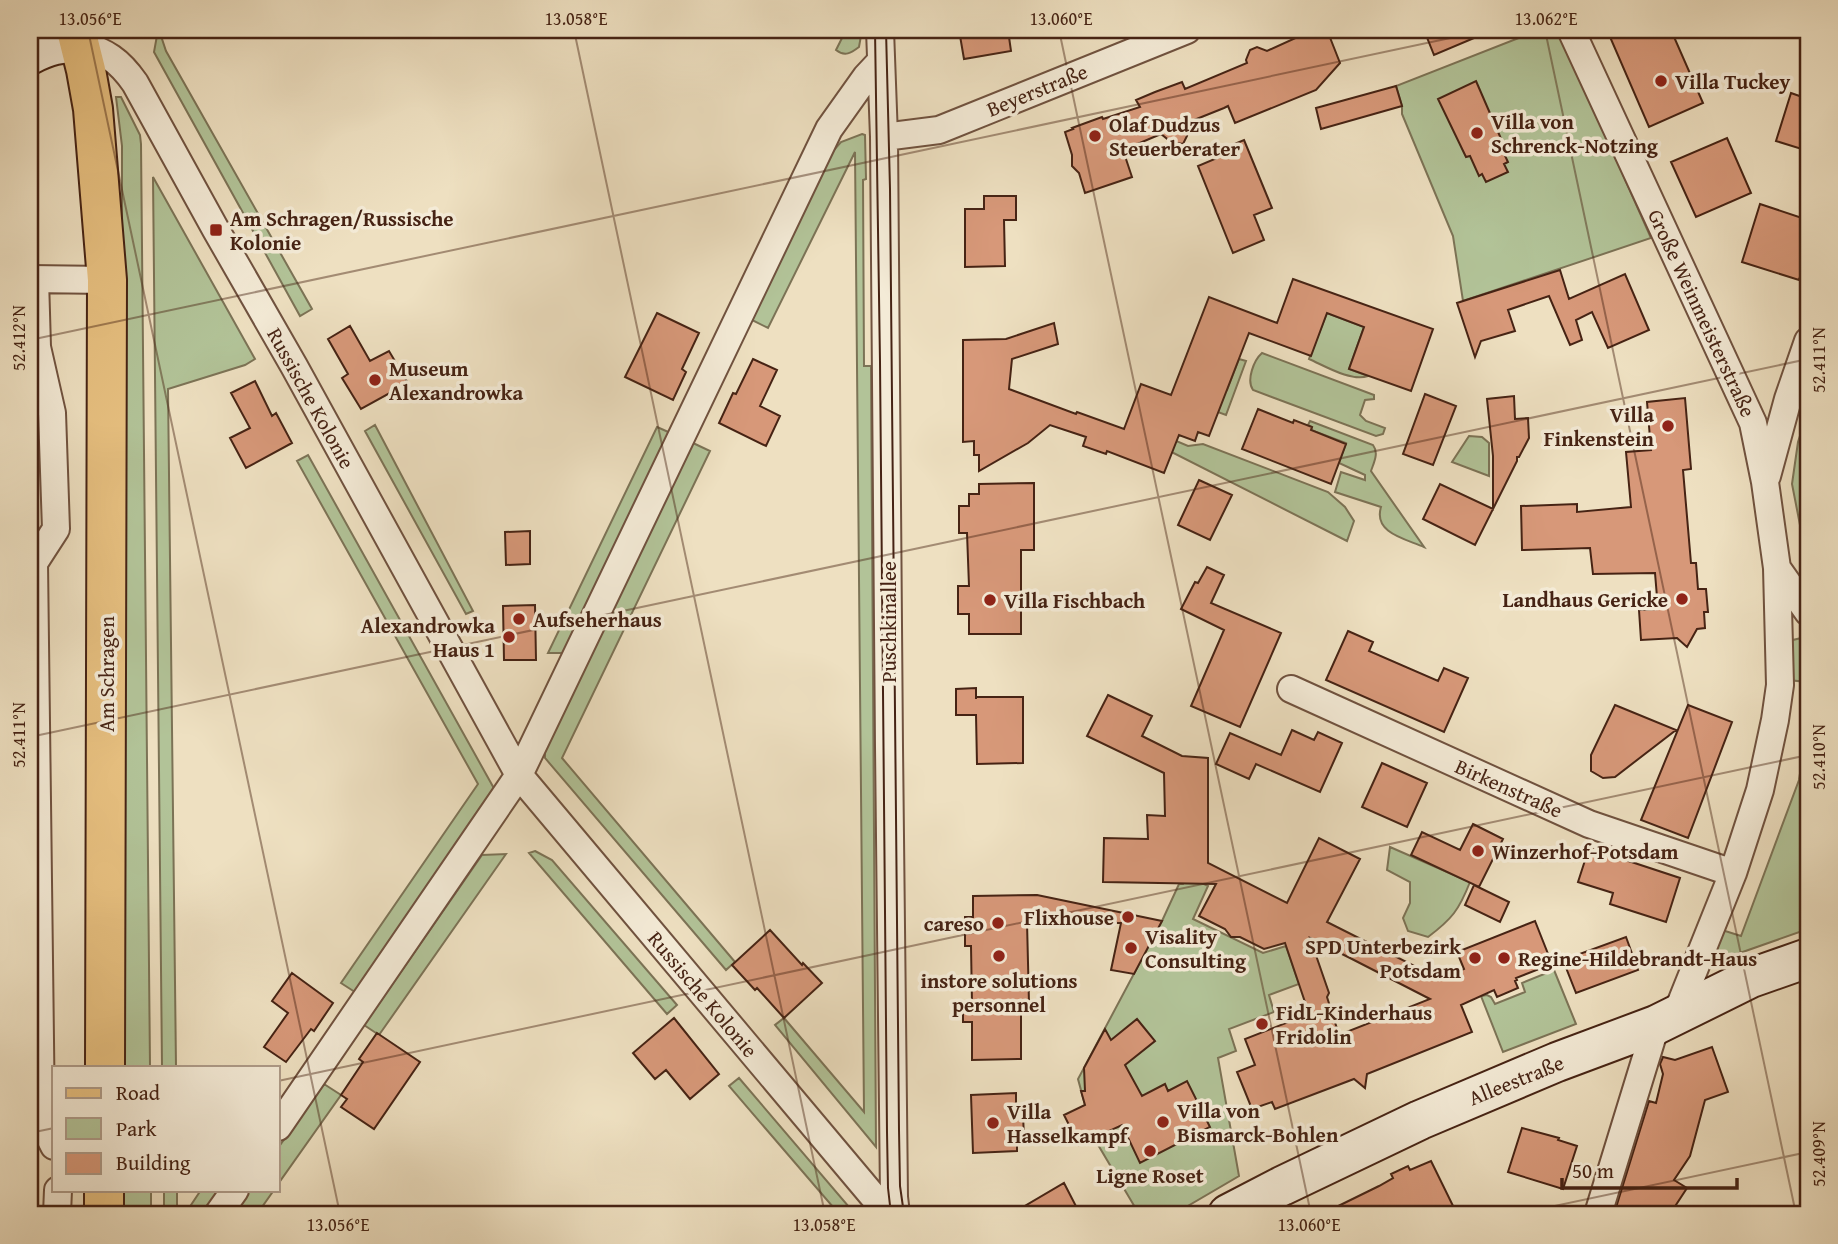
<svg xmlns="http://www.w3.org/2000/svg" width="1838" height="1244" viewBox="0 0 1838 1244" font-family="'Gentium Book Plus',serif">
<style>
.green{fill:#b2c398;stroke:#7c7356;stroke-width:2}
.building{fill:#d79879;stroke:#462314;stroke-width:2;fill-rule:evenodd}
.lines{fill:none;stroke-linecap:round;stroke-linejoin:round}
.street-casing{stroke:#70523f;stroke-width:30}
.secondary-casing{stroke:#462314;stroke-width:42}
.primary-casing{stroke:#462314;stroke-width:42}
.street{stroke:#f4ebd7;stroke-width:26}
.secondary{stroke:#f4ebd7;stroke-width:38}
.primary{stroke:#e7c080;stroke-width:38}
.tram{stroke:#462314;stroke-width:2}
.ticks{fill:none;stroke:#462314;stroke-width:2;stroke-opacity:0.45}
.poi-dot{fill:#8f2418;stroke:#f4ebd7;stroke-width:2.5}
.labels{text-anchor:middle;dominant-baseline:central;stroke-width:7;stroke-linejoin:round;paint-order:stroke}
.poi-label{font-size:21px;font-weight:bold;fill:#462314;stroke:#f4ebd7;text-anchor:start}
.street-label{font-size:21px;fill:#462314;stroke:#f4ebd7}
.neatline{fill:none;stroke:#462314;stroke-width:2.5}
.ticks-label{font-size:18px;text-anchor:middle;fill:#462314}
</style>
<rect width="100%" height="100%" fill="#eee0c1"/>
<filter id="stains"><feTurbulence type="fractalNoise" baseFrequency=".00286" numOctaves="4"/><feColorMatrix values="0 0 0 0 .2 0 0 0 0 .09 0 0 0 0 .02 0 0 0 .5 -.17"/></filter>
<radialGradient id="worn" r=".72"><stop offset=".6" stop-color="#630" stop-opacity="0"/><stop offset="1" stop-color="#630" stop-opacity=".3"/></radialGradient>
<path class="green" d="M158,30h1l7,21 146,258 -12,7 -146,-264z
M846,30h16l-3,17c-8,6 -14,10 -23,3z
M1539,30h20l92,208 -188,63 -10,-65 -51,-122v-8l-6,-20z
M116,97h5l19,38 1,9 9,923h-28v-921z
M862,134l3,1 1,44 -3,1 1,186h7l5,781 -101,-122 9,-7 80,94 -9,-960 -87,176 -16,-8 81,-169 8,-9z
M153,177l102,182 -10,6 -77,24 8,678h-14z
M1327,313l37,14 -15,42 19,7c-17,6 -43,-10 -59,-17z
M1262,353l112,42v4l-9,1 -5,15 6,6 19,7 -2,6 -7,2 -123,-46c-7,-10 1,-30 9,-37z
M1239,359l7,2 -20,54 -36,-13 8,-23 29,11z
M1808,411v155l-16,-82 6,-42z
M1129,421l59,25 15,-2 125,48 17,15 9,14 -7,20 -215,-109z
M1310,421l63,24c6,8 1,17 -2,26l53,76c-18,-8 -51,-14 -43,-40l-46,-15 6,-20 24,8v-5l-26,-12 7,-20 -35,-13 1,-3 -4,-2z
M375,425l98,186 -7,3 -101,-183z
M657,427l16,7 -104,219h-21z
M1469,436l13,1 7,6v33l-37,-14z
M693,443l17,8 -148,307 173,204 -9,8 -181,-212v-11z
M308,455l188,337 -138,202 -17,-11 137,-199 -181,-323z
M1801,638l7,1v62l-1,-19 -19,-2 -1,-32 6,-8z
M1808,721v208l-91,32 -1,-15 6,-16 19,6 58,-156z
M1390,847l80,35c-11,28 -18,37 -42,55l-20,-6 -5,-13 7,-15v-21l-23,-12z
M535,851l17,9 125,145 -10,9 -138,-161z
M506,854l-127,181 -15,-10 118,-170z
M1188,876l20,10 -15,33 70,34 23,-7 13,38 -30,11 5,17 -45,17 7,22 -18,7 21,118 -65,38h-35l-45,-76 -16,-59 84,-158 17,-37h4z
M1554,970l22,54 -73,28 -22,-56 6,-1 4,2 4,7 30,-12 -3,-9z
M739,1078l116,136h-16l-110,-128z
M324,1084l17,11 -63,89v-36z
M123,1190h28v24h-27z
M164,1190h13v24h-13z
M201,1190h21l-16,24h-21z
M248,1190h26l-17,24h-26z"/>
<path class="building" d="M959,30h49l3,21 -47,8z
M1313,30h14l13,33 -24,27 -81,33 -7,-17 -4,2 -35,14 -2,14 -4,8 -12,-2 -10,-8 -38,16 9,27 -47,16 -6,-20 -7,-7v-11l-7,-23 8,-3 -1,-1 30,-11 1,2 37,-12 -4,-7 19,-8 27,-10 3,7 62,-26 -1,-3 4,-10 7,-3 10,4z
M1424,30h69l-59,25z
M1607,30h64l32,73 -54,24z
M1476,81l26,60 -3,2 9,19 -4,2 4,8 -22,10 -4,-8 -3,2 -9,-20 -4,1 -28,-58z
M1396,86l6,20 -81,23 -5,-21z
M1791,93l17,6v52l-32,-10z
M1727,138l24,55 -55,24 -25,-55z
M1244,140l28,68 -18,7 10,25 -31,13 -35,-87 31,-13 -2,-6z
M984,196h32v24h-12l1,46 -40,1v-58h19z
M1760,204l48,16v30l-9,30 -57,-18z
M1560,270l9,29 56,-25 24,56 -41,18 -16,-36 -16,8 6,20 -12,5 -21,-49 -41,14 7,21 -34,10 -6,16 -18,-54z
M1293,279l140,50 -22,62 -62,-22 15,-42 -37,-14 -16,43 -62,-23 -40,103 -11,-4 -3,9 -16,-6 -15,38 -57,-22 -1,3 -23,-8 3,-9 -36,-12 -22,18 -49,28v-16h-5v-14l-11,1v-102l43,-1 48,-16 4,21 -46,15 -3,30 67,25 1,-2 47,17 17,-45 30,11 38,-98 68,26z
M657,313l42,20 -17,36 4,3 -13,28 -48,-23z
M350,326l20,35 19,-10 19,32 -47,26 -19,-31 6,-4 -20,-35z
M753,359l24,11 -17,36 20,10 -14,30 -47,-23 14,-30 3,1z
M255,381l17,35 4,-3 16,30 -46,25 -16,-30 20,-10 -19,-35z
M1425,394l31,12 -23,59 -30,-11z
M1514,396l1,23 13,-1 1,20 -10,19h-2v4l-42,84 -52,-26 17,-35 53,25v-53l-6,-57z
M1685,398l6,71 -8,1 8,93h5l2,26h8l2,23h-4l1,16 -8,1 -10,18 -10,-9 -36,2 -2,-30 19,-1 -3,-36 -62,1 -3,-26 -68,2 -1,-44 56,-2v8l54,-5 -5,-55 25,-2 -4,-48z
M1258,409l35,14 1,-3 18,7 -1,3 35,14 -15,40 -89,-35z
M1199,480l33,15 -22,45 -32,-15z
M1034,483v67h-13v84h-52v-20h-11v-28h11l-2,-53h-8v-27h10v-12h10v-10z
M530,531v33l-24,1 -1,-33z
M1207,567l17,8 -13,28 70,30 -41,94 -49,-21 33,-76 -43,-21 14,-27 3,1z
M535,605l1,55h-32l-1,-54z
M1348,631l25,11 -4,9 69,30 6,-13 24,10 -24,54 -118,-52z
M976,688v11v-2h47v66l-46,1 -1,-49h-20v-26z
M1108,695l44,21 -10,20 40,20 26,2v105l79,40 32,-65 41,21 -33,63 113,57 24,-10 -7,-17 78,-31 17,43 -36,14 1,2 -2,1 3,7 -21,9 -3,-7 -33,15 11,27 -105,42 -2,14 -11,-9 -79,30 -3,-7 -20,7 -15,-37 18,-7 -10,-26 64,-25 -24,-71 -21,6 -24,-12h-9l-6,-8 -26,-13 17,-32 -113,-2 1,-44 44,1 -1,-24 18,1 -1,-43 -77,-37zM1310,938l40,20 80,41 -91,36 -12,-38 2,-4z
M1615,705l61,25 -61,47 -12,1 -12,-7v-16z
M1688,705l44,17 -44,116 -47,-18z
M1292,730l22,10 4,-8 24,11 -22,49 -64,-28 -7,15 -33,-15 14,-31 51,22z
M1382,763l45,20 -20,44 -45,-20z
M1473,824l30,15 -24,48 -68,-32 11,-23 38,18z
M1589,848l91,30 -14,44 -56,-18 3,-11 -35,-11z
M1474,885l35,17 -9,20 -35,-17z
M1037,895l125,26 -28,53 -23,-4 10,-47 -94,-1 2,81 -8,-1v57l-49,1v-38h-9v-19l9,1 -1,-58h-6v-29h8v-21z
M770,930l32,35 1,-2 19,20 -38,35 -27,-30 -2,2 -23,-25z
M1626,937l12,33 -62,23 -13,-33z
M292,973l41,30 -19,28 -3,-2 -25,33 -22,-15 24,-34 -16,-12z
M674,1018l45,56 -29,25 -24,-29 -11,9 -22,-26z
M1137,1019l18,22 -30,24 17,31 23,-12 3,7 19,-10 23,46 -70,36 -18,-38 -43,20 -15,-30 21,-10 -4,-14h4l-1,-23 21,-39 6,11z
M377,1033l43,29 -46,67 -33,-22 6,-8 -6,-4 22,-33 -4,-3z
M1712,1047l16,45 -23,8 -15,56 -16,24 13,8 -17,26h-56l35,-113 7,2 7,-29 -3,-10 3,-7 12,3z
M1016,1093v20h7l1,27 -7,-1v12l-44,2 -2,-58z
M1522,1128l37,10 -1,2 19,6 -14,43 -55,-17z
M1431,1161l26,53h-135l57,-28 14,-8 -2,-4 17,-8 2,4z
M1064,1183l16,31h-69z"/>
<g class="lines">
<defs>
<path id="street" d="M880,30l4,107 5,610 5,450 2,17
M1571,30l182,393 12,59 12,86 3,117 -5,35 -15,70 -27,83 -57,142
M80,44c26,8 39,16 55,39l81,147 78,136 225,409 369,439
M884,137l55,-7 248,-100
M30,279l77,1
M35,279l2,68 15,66 4,116 -22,34 7,557 13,26
M1767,476l21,-77 20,-58
M1777,568l31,44
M1291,689l298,135 144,49
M278,1127l241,-352 310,-646 37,-52 15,-16
M57,1214l1,-24
M218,1214l17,-24
M1598,1214l58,-189"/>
<path id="secondary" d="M30,55c17,-9 31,-13 50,-11
M1228,1214l54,-28 138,-66 137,-58 99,-37 95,-47 57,-20"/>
<path id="primary" d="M76,30l10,40 7,39 14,171 -2,787
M104,1214v-24"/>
</defs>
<use href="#street" class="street-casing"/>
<use href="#secondary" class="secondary-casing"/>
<use href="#primary" class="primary-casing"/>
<use href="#street" class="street"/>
<use href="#secondary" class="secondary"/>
<use href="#primary" class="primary"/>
<path class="tram" d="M875,30l5,332 7,770 1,56 3,26
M886,30l4,159 9,941 1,56 4,28"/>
</g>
<path class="ticks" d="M88,30l252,1184M574,30l251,1184M1059,30l252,1184M1545,30l251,1184M30,340l1458,-310M30,737l1778,-378M278,1081l1530,-326M30,1133l24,-5M1517,1214l291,-62"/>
<g class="poi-dot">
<circle cx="1661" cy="81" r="7"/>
<circle cx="1477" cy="133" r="7"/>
<circle cx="1095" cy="136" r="7"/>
<rect x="209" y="223" width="14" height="14" rx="3.5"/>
<circle cx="375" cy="380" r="7"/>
<circle cx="1668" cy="426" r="7"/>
<circle cx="1682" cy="599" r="7"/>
<circle cx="990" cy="600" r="7"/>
<circle cx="519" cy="619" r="7"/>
<circle cx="509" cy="637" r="7"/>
<circle cx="1478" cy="851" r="7"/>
<circle cx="1128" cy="917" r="7"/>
<circle cx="998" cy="923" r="7"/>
<circle cx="1131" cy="948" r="7"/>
<circle cx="999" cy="956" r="7"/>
<circle cx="1475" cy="958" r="7"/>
<circle cx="1504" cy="958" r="7"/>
<circle cx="1262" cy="1024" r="7"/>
<circle cx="1163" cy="1122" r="7"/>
<circle cx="993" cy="1123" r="7"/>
<circle cx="1150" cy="1151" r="7"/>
</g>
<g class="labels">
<g class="poi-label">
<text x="1675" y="81">Villa Tuckey</text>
<text x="1491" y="121">Villa von<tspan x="1491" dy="24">Schrenck-Notzing</tspan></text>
<text x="1109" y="124">Olaf Dudzus<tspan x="1109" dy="24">Steuerberater</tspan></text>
<text x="230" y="218">Am Schragen/Russische<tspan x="230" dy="24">Kolonie</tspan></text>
<text x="389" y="368">Museum<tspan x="389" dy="24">Alexandrowka</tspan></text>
<text x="1654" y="414" text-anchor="end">Villa<tspan x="1654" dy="24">Finkenstein</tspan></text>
<text x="1668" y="599" text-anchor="end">Landhaus Gericke</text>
<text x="1004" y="600">Villa Fischbach</text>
<text x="533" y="619">Aufseherhaus</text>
<text x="495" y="625" text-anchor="end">Alexandrowka<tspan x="495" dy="24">Haus 1</tspan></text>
<text x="1492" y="851">Winzerhof-Potsdam</text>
<text x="1114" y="917" text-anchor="end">Flixhouse</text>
<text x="984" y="923" text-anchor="end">careso</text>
<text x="1145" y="936">Visality<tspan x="1145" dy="24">Consulting</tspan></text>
<text x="1461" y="946" text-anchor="end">SPD Unterbezirk<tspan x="1461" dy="24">Potsdam</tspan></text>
<text x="1518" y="958">Regine-Hildebrandt-Haus</text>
<text x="999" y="980" text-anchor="middle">instore solutions<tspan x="999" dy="24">personnel</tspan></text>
<text x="1276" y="1012">FidL-Kinderhaus<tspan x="1276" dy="24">Fridolin</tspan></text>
<text x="1177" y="1110">Villa von<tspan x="1177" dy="24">Bismarck-Bohlen</tspan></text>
<text x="1007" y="1111">Villa<tspan x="1007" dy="24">Hasselkampf</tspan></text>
<text x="1150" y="1175" text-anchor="middle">Ligne Roset</text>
</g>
<g class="street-label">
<text transform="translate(1037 90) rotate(-22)">Beyerstraße</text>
<text transform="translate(1702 313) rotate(65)">Große Weinmeisterstraße</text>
<text transform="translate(311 398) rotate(61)">Russische Kolonie</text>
<text transform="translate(888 622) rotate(-90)">Puschkinallee</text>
<text transform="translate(106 674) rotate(-90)">Am Schragen</text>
<text transform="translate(1509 788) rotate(24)">Birkenstraße</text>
<text transform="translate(703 994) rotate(50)">Russische Kolonie</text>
<text transform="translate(1516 1080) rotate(-22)">Alleestraße</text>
</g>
</g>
<rect width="1838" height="1244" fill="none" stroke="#eee0c1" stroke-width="77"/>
<rect x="52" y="1066" width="228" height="126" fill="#f4ebd7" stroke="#ae9b89" stroke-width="2"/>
<rect x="66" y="1088" width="35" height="10" fill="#e7c080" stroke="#ae9b89" stroke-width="2"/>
<text x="116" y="1100" font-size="21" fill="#462314">Road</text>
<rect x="66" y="1118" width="35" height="21" fill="#b2c398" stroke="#ae9b89" stroke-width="2"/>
<text x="116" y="1136" font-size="21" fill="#462314">Park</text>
<rect x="66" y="1153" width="35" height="21" fill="#d79879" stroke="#ae9b89" stroke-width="2"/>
<text x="116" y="1170" font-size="21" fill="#462314">Building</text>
<path d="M1562 1178v10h175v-10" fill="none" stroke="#462314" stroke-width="3.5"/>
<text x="1572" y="1178" font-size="21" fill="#462314" stroke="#f4ebd7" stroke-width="5" paint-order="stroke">50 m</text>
<rect x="38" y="38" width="1762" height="1168" class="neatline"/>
<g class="ticks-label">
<text x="90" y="25">13.056°E</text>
<text x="576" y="25">13.058°E</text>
<text x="1061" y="25">13.060°E</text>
<text x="1546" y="25">13.062°E</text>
<text transform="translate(19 338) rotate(-90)" y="6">52.412°N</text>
<text transform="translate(1819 360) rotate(-90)" y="6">52.411°N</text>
<text transform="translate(19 735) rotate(-90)" y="6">52.411°N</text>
<text transform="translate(1819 757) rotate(-90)" y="6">52.410°N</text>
<text transform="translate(1819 1154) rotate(-90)" y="6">52.409°N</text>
<text x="338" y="1231">13.056°E</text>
<text x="824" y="1231">13.058°E</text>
<text x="1309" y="1231">13.060°E</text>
</g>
<rect width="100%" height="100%" filter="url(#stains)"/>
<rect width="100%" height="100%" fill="url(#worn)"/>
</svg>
